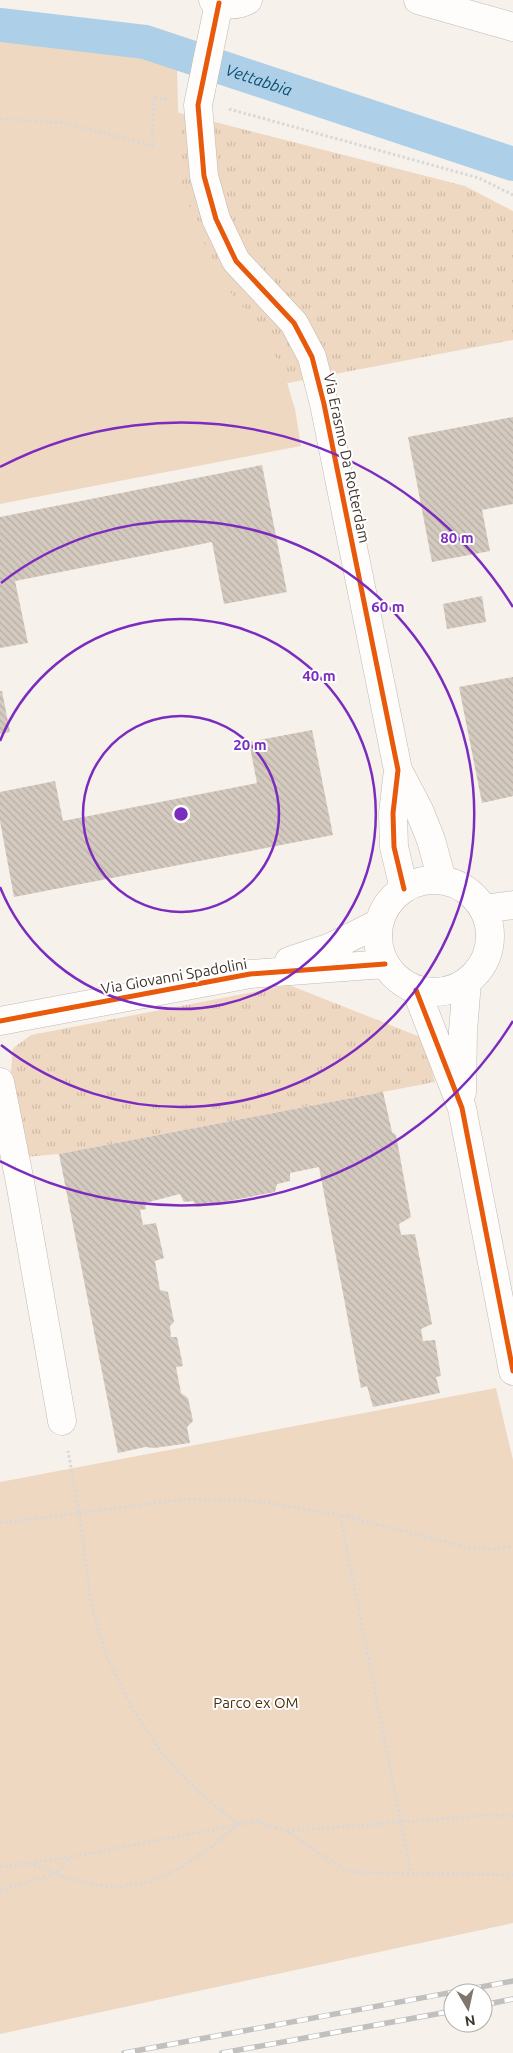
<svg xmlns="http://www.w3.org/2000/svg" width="513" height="2053" viewBox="0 0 513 2053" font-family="Ubuntu,sans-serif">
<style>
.grass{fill:url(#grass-tufts)}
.park{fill:#efd8c1}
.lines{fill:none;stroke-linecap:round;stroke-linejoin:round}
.canal{stroke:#add0e8;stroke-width:34}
.building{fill:url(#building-back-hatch)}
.minor-casing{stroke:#c0b9b2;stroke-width:29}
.path{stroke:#d9d8d6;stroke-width:3;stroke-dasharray:2.5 2.5;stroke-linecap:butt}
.minor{stroke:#fefdfc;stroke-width:28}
.rail-casing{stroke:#c1c0be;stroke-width:5.5}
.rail{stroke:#fff;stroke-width:4;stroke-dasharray:11;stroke-linecap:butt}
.cycleway-casing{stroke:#fff;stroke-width:8}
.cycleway{stroke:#e8590c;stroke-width:5}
.ring{fill:none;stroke:#7b2cbf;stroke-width:2.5}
.labels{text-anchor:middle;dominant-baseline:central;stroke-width:4;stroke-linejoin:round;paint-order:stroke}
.street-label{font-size:15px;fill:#3e3329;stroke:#fff}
.park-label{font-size:15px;fill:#4d300d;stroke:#fff}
.water-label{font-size:16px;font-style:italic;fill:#0c4e71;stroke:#fff}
.centre{fill:#7b2cbf;stroke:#fff;stroke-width:2.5}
.ring-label{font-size:15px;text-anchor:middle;font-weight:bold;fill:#7b2cbf;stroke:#fff;stroke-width:4;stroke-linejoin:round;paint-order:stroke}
</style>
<defs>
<pattern id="grass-tufts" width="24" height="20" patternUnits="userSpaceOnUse" patternTransform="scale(1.25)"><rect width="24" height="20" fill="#efd8c1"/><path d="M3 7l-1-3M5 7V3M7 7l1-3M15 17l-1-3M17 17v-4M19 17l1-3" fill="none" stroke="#cebaa6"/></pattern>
<pattern id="building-back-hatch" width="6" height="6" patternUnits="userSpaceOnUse" patternTransform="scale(1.25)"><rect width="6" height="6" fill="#d4cabf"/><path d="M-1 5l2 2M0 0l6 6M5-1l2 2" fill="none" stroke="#b7aea4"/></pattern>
</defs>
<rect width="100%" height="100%" fill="#f7f1ec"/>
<path class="grass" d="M168,110l297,76 48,25v129l-513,98z
M289,985l134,53 12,44 -376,72 -35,3 -15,-67 4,-42 18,-13z"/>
<path class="park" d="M43,37l134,29 3,117 38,95 45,52 22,46 10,33 6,37 -301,58v-466z
M496,1388l17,72v463l-513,111v-552z"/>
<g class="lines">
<path class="canal" id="s1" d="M0,25l145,17 368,122"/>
</g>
<path class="building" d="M513,417v87l-31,6 8,41 -58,11 -24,-125z
M262,465l25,127 -63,12 -12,-62 -197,39 13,62 -28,5v-131z
M482,596l4,26 -39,7 -4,-25z
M513,677v119l-31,7 -23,-116z
M0,691h2l8,41 -10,2z
M312,730l21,105 -319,62 -14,-76v-29l55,-11 8,40 194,-38 -8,-41z
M383,1092l9,40 4,3 15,82 -12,7 2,11 14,-1 17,90 -11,5 2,12 12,-1 6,36 -5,1 4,16 -67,14 -6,-21 -6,2 -42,-221 -29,6v8l-13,3 -2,8 -78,15 -4,-6 -9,1 -4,-8 -35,9 1,6 -6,1 3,15 13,-2 8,35 -9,3 5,29 8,2 6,30 -4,4 1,11h6l6,29 -7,1 5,26 7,5 5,23 -6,6 3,16 -36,5 -9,-1 -27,6 -59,-299z"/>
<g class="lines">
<defs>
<path id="minor" d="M213,0c11,6 25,6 35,0
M418,0l95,27
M219,3l-21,102 6,71 12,43 20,42 58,62 18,34 12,47 74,366 -5,43 1,34 10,42
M398,770l21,40 12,30 11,40
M378 936a56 56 0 1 1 112 0a56 56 0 1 1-112 0Z
M484,909l29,-4
M289,961l42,-14 48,-24
M416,990l46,118 51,263
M0,1021l250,-47 135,-10
M0,1082l20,100 42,239
M462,1092l1,-61 4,-49"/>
</defs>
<use href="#minor" class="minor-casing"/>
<path class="path" d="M229,109l250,69 34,17
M0,119l65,4 87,23 2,-49 13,3
M340,1515l71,358
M0,1523l187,-24 69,2 84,14 130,33 25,1 18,-3
M287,1831l204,-16 22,1
M29,1863l38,15 46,10 37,-6 37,-18 27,-19 24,-21 -44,-36 -33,-36 -29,-44 -25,-51 -15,-48 -13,-97 -11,-61
M0,1867l71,-10 187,-36 28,10 62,41 165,3
M0,1890l55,-16 16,-16"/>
<use href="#minor" class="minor"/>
<defs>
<path id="rail" d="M483,2005l30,-6
M124,2053l389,-72
M222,2053l231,-42"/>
</defs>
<use href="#rail" class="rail-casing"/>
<use href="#rail" class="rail"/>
<defs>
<path id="cycleway" d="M219,3l-21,102 6,71 12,43 20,42 58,62 18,34 12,47 74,366 -5,43 1,34 10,42
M416,990l46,118 51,263
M0,1021l250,-47 135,-10"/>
</defs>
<use href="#cycleway" class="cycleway-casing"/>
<use href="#cycleway" class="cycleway"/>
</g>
<g class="ring">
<circle cx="181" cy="814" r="98"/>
<path d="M0 741A195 195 0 1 1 0 887"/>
<path d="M1 583A293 293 0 1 1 1 1045"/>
<path d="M513 1021A391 391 0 0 1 0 1161M0 467A391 391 0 0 1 513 607"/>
</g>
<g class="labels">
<g class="street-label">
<text transform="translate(347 458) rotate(78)">Via Erasmo Da Rotterdam</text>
<text transform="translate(174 976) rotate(-10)">Via Giovanni Spadolini</text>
</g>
<g class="park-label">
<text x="256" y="1702">Parco ex OM</text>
</g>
<g class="water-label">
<text stroke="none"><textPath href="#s1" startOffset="266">Vettabbia</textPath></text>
</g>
</g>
<circle cx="181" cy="814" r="8" class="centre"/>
<g class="ring-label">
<text x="457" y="543">80 m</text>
<text x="388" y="612">60 m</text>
<text x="319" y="681">40 m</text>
<text x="250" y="750">20 m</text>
</g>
<g transform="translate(468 2008) rotate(171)"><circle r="24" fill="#ffffff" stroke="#b2ada9"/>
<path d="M0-4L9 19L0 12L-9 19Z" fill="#7f766d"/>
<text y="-8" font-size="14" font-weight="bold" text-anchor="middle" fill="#3e3329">N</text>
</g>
</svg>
